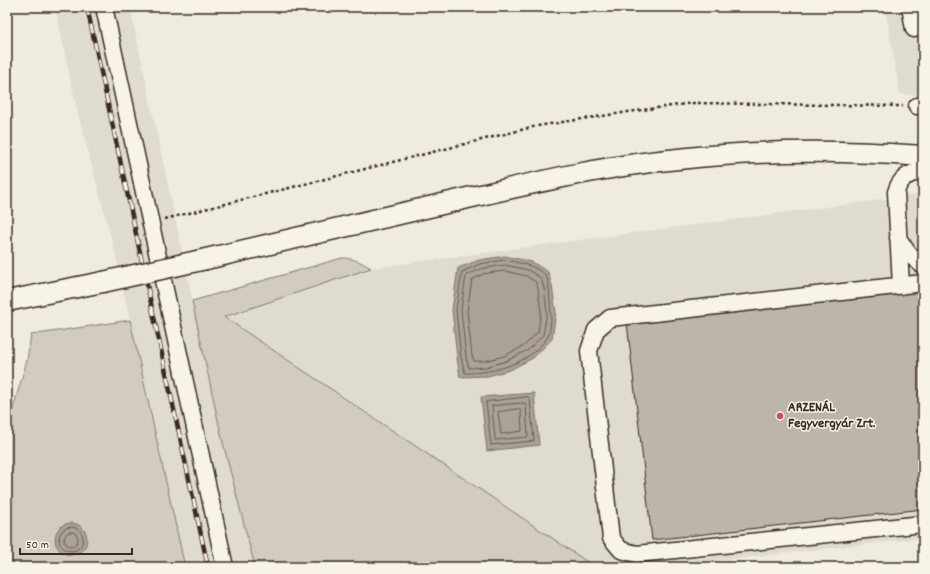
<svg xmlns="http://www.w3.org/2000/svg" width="930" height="574" viewBox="0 0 930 574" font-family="Dekko,sans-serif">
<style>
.built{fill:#e0dbd0}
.green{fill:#d1cbc0;stroke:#867a6f}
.water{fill:#aaa296;stroke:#7e7266}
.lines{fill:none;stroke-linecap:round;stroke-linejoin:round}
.shore{stroke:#675a4e;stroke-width:1}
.building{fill:#bdb5aa;stroke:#3b2a1e}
.minor-casing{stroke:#3b2a1e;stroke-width:19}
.major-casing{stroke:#3b2a1e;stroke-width:23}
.path{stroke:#3b2a1e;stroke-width:2.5;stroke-dasharray:3 3;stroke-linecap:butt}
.minor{stroke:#f7f3e8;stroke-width:16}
.major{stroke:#f7f3e8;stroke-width:20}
.rail-casing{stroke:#3b2a1e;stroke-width:4.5}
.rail{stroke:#f7f3e8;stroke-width:3;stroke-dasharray:9;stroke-linecap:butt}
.major-bridge-casing{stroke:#3b2a1e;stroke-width:23;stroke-linecap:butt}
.major-bridge{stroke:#f7f3e8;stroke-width:20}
.poi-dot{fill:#d1495b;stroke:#f7f3e8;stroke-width:1.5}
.labels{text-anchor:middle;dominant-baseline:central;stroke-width:3;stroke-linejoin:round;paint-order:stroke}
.poi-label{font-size:14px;font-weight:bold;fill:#3b2a1e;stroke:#f7f3e8;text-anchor:start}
</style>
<rect width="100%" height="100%" fill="#efebe0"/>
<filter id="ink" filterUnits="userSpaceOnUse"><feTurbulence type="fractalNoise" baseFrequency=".025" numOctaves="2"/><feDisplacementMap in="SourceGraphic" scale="8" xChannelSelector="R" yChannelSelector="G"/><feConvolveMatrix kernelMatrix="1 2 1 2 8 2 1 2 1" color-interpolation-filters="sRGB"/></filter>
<g filter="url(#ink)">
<path class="built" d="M55,7h75l92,432 33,128h-70l-69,-311 -40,-150z
M885,7h38v88l-23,-1z
M923,194v344l-264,29h-64l-372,-251 148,-48z"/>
<path class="green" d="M342,258c11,0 19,4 29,10l-147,49 371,250h-340l-33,-128 -30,-138z
M130,320l55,247h-178v-138l20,-69 4,-25z"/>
<path class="water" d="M505,256l27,6 16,10 4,14 4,26 -4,27 -19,19 -23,12 -22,6 -28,1 -3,-19 -5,-48 6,-42 21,-8z
M534,393l5,52 -52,6 -6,-54z
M55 539a16 16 0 1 1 32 0a16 16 0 1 1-32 0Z"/>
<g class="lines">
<path class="shore" d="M505,260c11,2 33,6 40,15 5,7 4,19 5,27 1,8 2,30 -3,36 -18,26 -53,35 -82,35l-4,-15 -5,-48 6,-38 18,-8z
M505,265l23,5 13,8 3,10 3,24 -4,23 -15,15 -22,11 -20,6 -17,1 -3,-11 -5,-47 5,-35 15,-6z
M505,271l21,5 10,6 2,7 3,23 -3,20 -14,14 -20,10 -19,5h-11l-2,-5 -5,-45 5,-31 11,-6z
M528,397l2,2 4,42 -43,4 -5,-43z
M524,403l2,1 2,33 -33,3 -3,-34z
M518,409l3,2 1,20 -21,3 -3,-22z
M59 539a12 12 0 1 1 24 0a12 12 0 1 1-24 0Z
M64 539a7 7 0 1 1 14 0a7 7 0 1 1-14 0Z"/>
</g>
<path class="building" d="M923,289v220l-271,31 -25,-217z"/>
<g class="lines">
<defs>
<path id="minor" d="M104,7l121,560
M910,7l4,22
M917,106h6
M898,238l10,15 15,13
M923,283l-313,35 -14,12 -7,21 22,187 10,12 16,4 286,-30
M901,286l-5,-94c4,-14 13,-19 27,-21"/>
<path id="major" d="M206,259c83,-20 166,-39 249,-58 74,-17 148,-35 223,-42 81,-9 164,-9 245,-3
M7,301l96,-19"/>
</defs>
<use href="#minor" class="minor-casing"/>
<use href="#major" class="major-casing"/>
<path class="path" d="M165,219l372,-93 98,-15 58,-8 210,3"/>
<use href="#minor" class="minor"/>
<use href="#major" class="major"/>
<defs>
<path id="rail" d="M87,7l121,560"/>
</defs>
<use href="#rail" class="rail-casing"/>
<use href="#rail" class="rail"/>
<defs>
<path id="major-bridge" d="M103,282l103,-23"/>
</defs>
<use href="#major-bridge" class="major-bridge-casing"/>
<use href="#major-bridge" class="major-bridge"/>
</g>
</g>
<circle class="poi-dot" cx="780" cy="416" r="4"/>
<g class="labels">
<g class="poi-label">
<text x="788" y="408">ARZENÁL<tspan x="788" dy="16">Fegyvergyár Zrt.</tspan></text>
</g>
</g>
<rect width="930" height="574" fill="none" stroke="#f7f3e8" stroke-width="24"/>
<rect x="12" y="12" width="906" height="550" fill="none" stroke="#3b2a1e" stroke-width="1.5" filter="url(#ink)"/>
<path d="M20 548v6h112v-6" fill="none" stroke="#3b2a1e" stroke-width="2"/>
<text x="26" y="548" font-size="12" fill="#3b2a1e" stroke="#f7f3e8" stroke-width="3" paint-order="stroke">50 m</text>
</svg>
